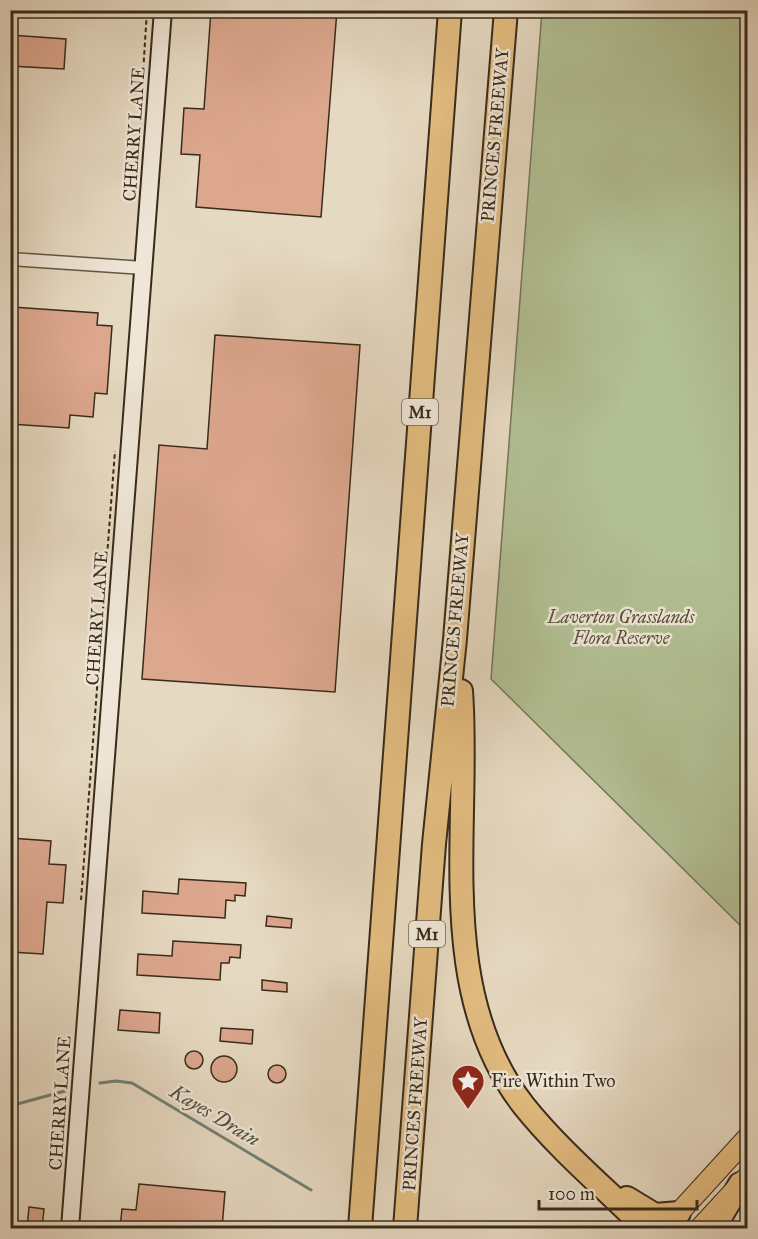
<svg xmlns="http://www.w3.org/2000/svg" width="758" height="1239" viewBox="0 0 758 1239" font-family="'IM FELL Great Primer',serif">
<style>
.green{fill:#b2c094;stroke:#757657;stroke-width:1.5}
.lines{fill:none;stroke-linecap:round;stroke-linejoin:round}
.stream{stroke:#708174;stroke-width:3}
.building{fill:#dda78e;stroke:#382b1a;stroke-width:1.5}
.street-casing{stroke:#645644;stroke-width:15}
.secondary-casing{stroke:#382b1a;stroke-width:20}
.primary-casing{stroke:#382b1a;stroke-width:22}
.highway-casing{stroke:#382b1a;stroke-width:26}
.path{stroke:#382b1a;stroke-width:2;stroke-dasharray:4.5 3;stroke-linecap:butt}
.street{stroke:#efe6d7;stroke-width:12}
.secondary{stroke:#efe6d7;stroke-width:16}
.primary{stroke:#e3bc80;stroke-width:20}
.highway{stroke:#e3bc80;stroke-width:22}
.labels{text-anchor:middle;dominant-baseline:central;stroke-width:5;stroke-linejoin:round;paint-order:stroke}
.shield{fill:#efe6d7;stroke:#6f6353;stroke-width:1.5}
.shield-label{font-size:16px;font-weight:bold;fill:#382b1a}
.street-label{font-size:18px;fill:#382b1a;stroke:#efe6d7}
.park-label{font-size:18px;font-style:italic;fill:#565038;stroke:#efe6d7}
.poi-label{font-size:18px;fill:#382b1a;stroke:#efe6d7;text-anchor:start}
.water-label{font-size:20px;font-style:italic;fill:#504f40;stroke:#efe6d7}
</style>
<rect width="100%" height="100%" fill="#e6d9c1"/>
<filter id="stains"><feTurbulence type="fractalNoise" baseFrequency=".00333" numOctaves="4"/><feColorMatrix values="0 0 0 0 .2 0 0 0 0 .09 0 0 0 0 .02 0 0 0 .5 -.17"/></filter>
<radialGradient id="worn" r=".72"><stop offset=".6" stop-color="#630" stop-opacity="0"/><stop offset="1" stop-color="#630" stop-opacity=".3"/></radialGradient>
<path class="green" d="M542,11h205v921l-256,-253z"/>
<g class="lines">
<path class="stream" d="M100,1083l16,-2 16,2 179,107
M10,1106l55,-15"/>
</g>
<path class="building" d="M211,10h126l-16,207 -125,-10 4,-52 -19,-1 3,-46 20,1z
M10,35l56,4 -2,30 -54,-3z
M12,307l86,6 -1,12 15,1 -5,68 -12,-1 -2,24 -23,-2 -1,13 -59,-4z
M215,335l145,10 -25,347 -193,-13 17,-234 48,4z
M10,838l41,3 -2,23 17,1 -3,38 -16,-1 -4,52 -33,-2z
M179,879l67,4 -1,13 -10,-1v6l-9,-1 -1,18 -83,-5 1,-22 35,3z
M267,916l25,3 -1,9 -25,-2z
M173,941l68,4 -1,13 -10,-1 -1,6h-8l-1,17 -83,-5 1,-21 34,2z
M262,980l25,3v9l-25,-2z
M120,1010l40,3 -1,20 -41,-3z
M221,1028l32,2 -1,14 -32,-3z
M185 1060a9 9 0 1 1 18 0a9 9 0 1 1-18 0Z
M211 1069a13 13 0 1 1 26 0a13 13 0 1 1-26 0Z
M268 1074a9 9 0 1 1 18 0a9 9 0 1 1-18 0Z
M139,1184l86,8 -3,36h-102l2,-19 14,1z
M29,1207l15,2 -2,19h-15z"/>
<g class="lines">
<defs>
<path id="street" d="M10,259l134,9"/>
<path id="secondary" d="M70,1228l93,-1218"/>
<path id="primary" d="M665,1228l83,-91
M700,1228l48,-52"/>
<path id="highway" d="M461,691c10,135 -28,299 63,415 36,45 81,82 121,122
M627,1198l28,17 24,-2
M360,1228l90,-1218
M405,1228l29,-384 21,-205 51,-629
M714,1228l26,-44"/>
</defs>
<use href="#street" class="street-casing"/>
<use href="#secondary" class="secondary-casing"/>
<use href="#primary" class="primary-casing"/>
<use href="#highway" class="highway-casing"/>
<path class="path" d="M140,122l7,-112
M81,900l34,-449"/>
<use href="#street" class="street"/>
<use href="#secondary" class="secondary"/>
<use href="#primary" class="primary"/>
<use href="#highway" class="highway"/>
</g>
<defs>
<symbol id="sight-pin" viewBox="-11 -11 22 30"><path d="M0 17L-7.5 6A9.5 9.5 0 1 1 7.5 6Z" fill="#8f2418" stroke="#efe6d7"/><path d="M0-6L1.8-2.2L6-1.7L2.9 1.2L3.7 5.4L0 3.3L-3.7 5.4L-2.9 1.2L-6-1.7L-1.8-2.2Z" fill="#fff"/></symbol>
</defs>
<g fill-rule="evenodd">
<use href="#sight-pin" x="449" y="1062" width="38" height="52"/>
</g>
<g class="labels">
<g class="shield">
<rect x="402" y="399" width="36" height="26" rx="4.5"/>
<rect x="409" y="921" width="36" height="26" rx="4.5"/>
</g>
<g class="shield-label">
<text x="420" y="412">M1</text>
<text x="427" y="934">M1</text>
</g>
<g class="street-label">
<text transform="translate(134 134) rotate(-86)">CHERRY LANE</text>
<text transform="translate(495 135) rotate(-85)">PRINCES FREEWAY</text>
<text transform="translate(97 618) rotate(-86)">CHERRY LANE</text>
<text transform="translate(455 620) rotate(-85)">PRINCES FREEWAY</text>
<text transform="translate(60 1103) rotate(-86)">CHERRY LANE</text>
<text transform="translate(415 1104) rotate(-86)">PRINCES FREEWAY</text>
</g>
<g class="park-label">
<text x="621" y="617">Laverton Grasslands<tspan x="621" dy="21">Flora Reserve</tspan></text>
</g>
<g class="poi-label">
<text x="491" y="1081">Fire Within Two</text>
</g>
<g class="water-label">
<text transform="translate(215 1115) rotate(31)">Kayes Drain</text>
</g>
</g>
<rect width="758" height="1239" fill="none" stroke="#e6d9c1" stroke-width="36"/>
<rect x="12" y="12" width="734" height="1215" fill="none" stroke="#382b1a" stroke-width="3"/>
<rect x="18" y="18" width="722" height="1203" fill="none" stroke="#382b1a" stroke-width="1.5"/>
<path d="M539 1200v9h158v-9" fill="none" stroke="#382b1a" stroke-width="3"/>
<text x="548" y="1200" font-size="18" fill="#382b1a" stroke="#efe6d7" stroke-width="4.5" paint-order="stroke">100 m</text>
<rect width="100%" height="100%" filter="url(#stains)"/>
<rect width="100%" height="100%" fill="url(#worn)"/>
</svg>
